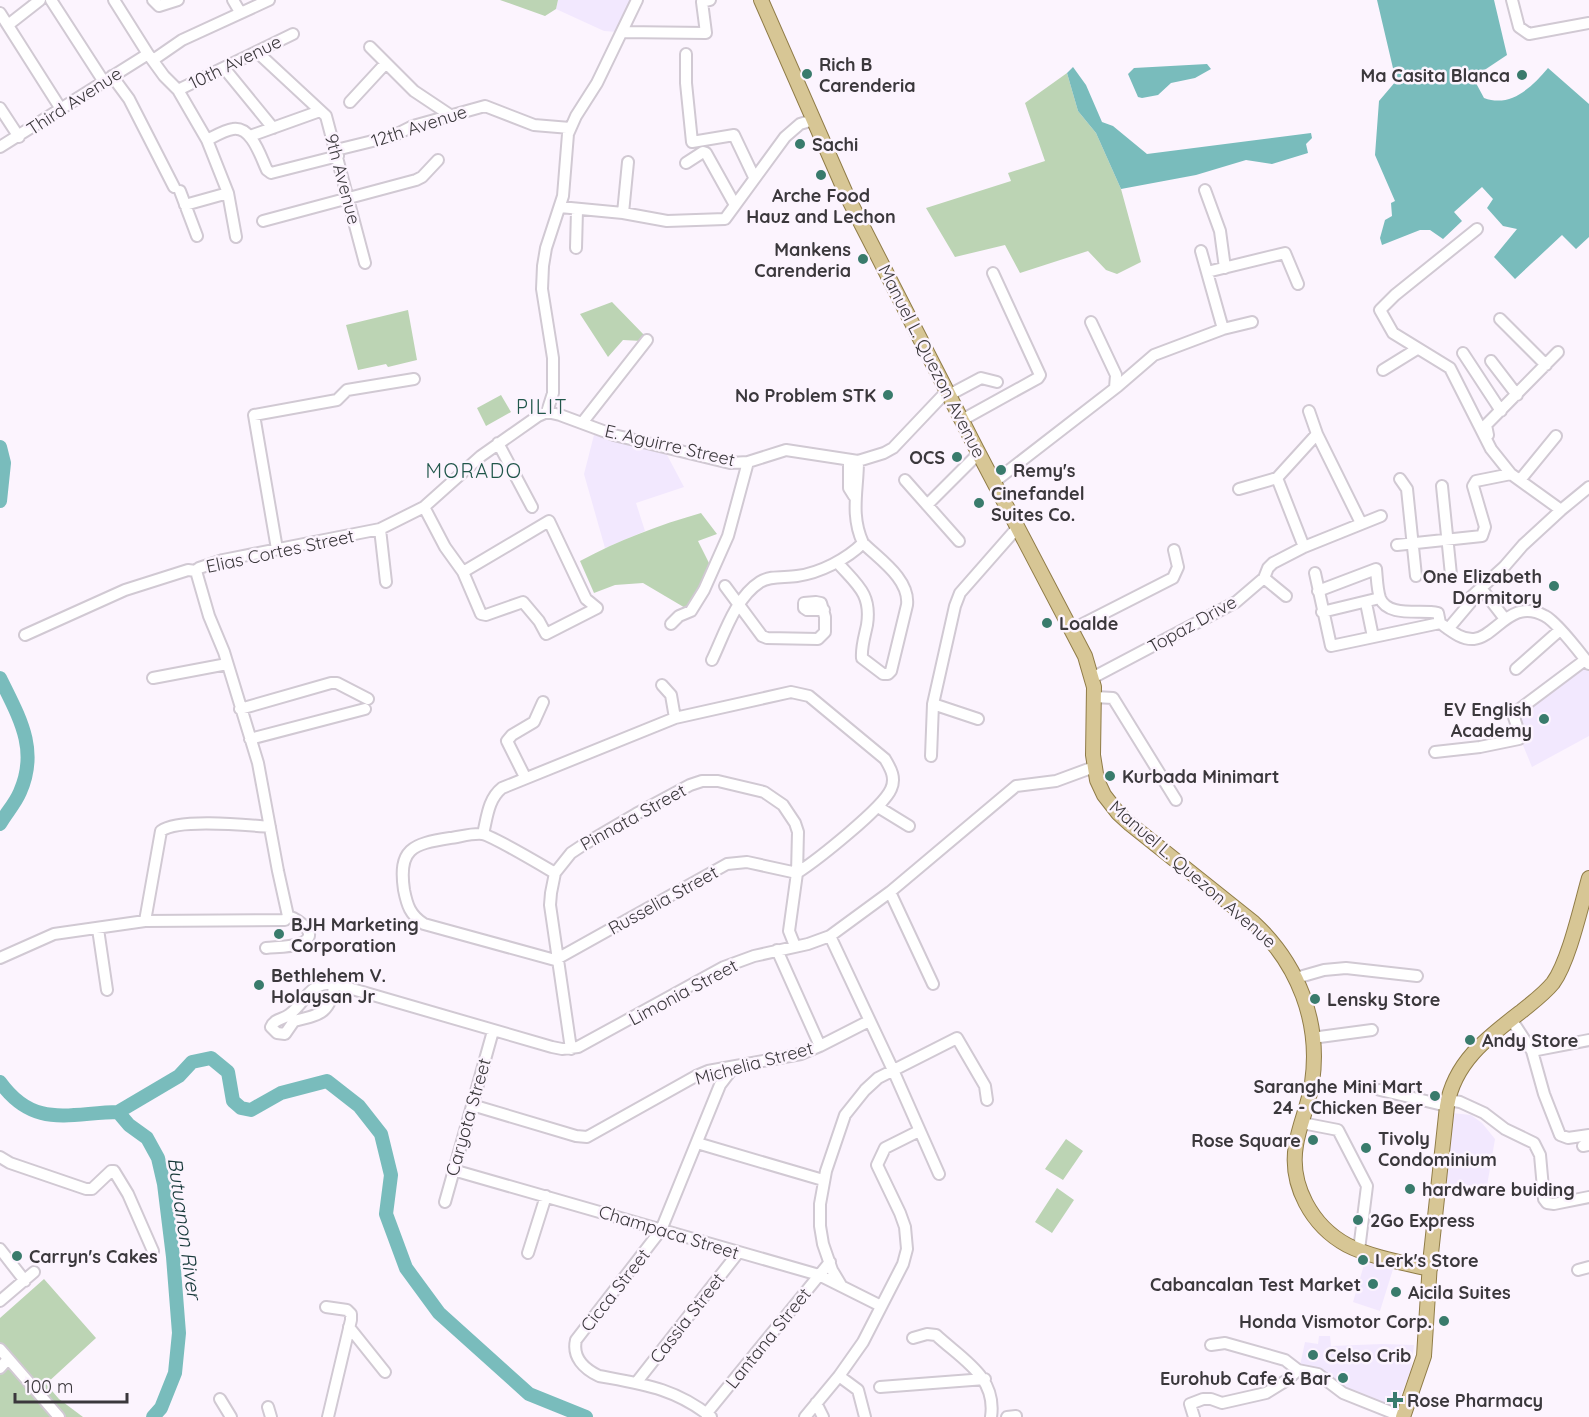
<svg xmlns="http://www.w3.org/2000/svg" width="1589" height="1417" viewBox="0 0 1589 1417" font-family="Quicksand,sans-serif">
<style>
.commercial{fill:#f2e8fe}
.green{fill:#bcd4b4}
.water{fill:#79bcbc}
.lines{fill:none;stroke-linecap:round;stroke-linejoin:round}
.river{stroke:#79bcbc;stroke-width:14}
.minor-casing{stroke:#d1c9d3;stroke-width:14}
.major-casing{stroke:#907c48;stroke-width:16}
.minor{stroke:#fff;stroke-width:10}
.major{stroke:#d7c695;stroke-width:14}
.poi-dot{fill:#397b6c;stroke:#fcf4fe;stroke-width:2}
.labels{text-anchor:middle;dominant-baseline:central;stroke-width:5;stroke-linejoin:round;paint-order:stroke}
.street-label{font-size:18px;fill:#3b383c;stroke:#fcf4fe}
.poi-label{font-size:18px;font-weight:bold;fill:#3b383c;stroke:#fcf4fe;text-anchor:start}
.neighbourhood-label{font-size:20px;letter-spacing:1.5px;fill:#21574b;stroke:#fcf4fe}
.water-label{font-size:20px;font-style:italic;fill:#17393a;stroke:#fcf4fe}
</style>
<rect width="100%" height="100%" fill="#fcf4fe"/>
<path class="commercial" d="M558,0h72l-13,32 -13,-1 -48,-22z
M594,435l72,18 18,34 -48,16 9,28 -40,17 -21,-74z
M1587,663l2,2v71l-57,31 -20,-48z
M1452,1113l19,2 11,8 13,16 -8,47 -43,8z
M1366,1258l28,8 -14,45 -27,-9z
M1319,1336h11l1,10 51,-2 32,1 -3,25 -15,38 -28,-11 -27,-7 -42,-20 6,-28 13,2z"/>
<path class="green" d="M500,0h58l-2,9 -11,7z
M1067,73l11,38 18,22 25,56 20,73 -24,12 -11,-4 -18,-19 -68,22 -15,-28 -50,12 -29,-49 85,-27 -3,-8 37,-12 -20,-58z
M612,302l34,35 -4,4 -19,-1 -15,17 -28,-43z
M408,310l9,50 -29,7 -2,-3 -28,6 -12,-45z
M501,395l10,17 -25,14 -9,-18z
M701,513l16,21 -19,7 14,28 -25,40 -44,-26 -28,2 -21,8 -14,-32c39,-21 79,-36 121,-48z
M1066,1139l17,12 -20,29 -18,-11z
M1057,1188l17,12 -22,33 -17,-11z
M44,1279l52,59 -50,46 13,15 24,18h-83v-99z"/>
<path class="water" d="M1377,0h117l13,55 -30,20v10l7,13c27,10 48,-11 64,-30l41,36v133l-13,12 -14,-14 -47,44 -21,-22 23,-28 -14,-3 -16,-18 6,-9 -11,-12 -28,25 8,9 -19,18 -13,-9h-10l-38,15 -2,-7 5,-18 7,-4 -1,-13 4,-2 -20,-46 4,-54 17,-20z
M1207,64l4,5 -16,9 -24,5 -13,12 -16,3 -4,-1 -10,-23 6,-6z
M1073,67l13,18 16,37 11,4 34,28 164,-21 1,5 -6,6 2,9 -36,11 -26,-4 -50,15 -75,14 -25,-56 -18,-22 -11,-38z"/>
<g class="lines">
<path class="river" d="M0,447l4,16 -4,38
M0,678c19,39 39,71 20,114 -5,12 -14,21 -20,32
M0,1082c34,47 68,31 118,30l11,13 18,13 11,20 6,26 9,73 6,76 -4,40 -14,35 -8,9
M118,1112l61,-36 13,-14 19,-4 17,14 5,29 8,7 10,2 30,-17 46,-12 32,25 22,28 10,41 -5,39 20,54 33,45 90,81 57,23"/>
<defs>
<path id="minor" d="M51,0l53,82
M114,0l34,54 16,22 14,14 29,50 21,53 8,44
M153,0l6,6 19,-6
M233,0l7,12
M1512,0l7,27 10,7 60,-11
M0,13l61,96
M8,25l32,-25
M622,32l84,1 -4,-31 8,-2
M370,47l44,44 36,24
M257,52l69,64 39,147
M686,54v29l6,59 42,-7 20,42
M153,60l29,-20 87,-40
M224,68l49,60
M112,76l17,23 45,88
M178,90l115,-56
M350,102l36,-39
M0,108l19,29
M250,136l70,-25
M207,140c8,-4 18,-10 26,-11 19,-3 28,29 34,41l4,3 67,-17
M0,147l148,-93
M336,150l57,-14 20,-10 72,-20 49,19 36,3
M686,163l17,-11 3,1 29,52
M1205,190l15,41 5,37
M180,191l17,45
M185,205l43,-12
M560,207l63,6 44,8 58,-2 60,-82 15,-13 13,-4
M623,213l5,-51
M263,221l153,-41 6,-3 16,-17
M1477,229l-82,66 -15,15 13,23 57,35 41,81 20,25 50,36
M576,248l1,-38
M1201,251l22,78
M1207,272l78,-19 13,31
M1500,319l46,46
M1091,322l25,53 -1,13
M1463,353l38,58
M1491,361l26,34
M1383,370l34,-21
M949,395l32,-17 16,4
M1309,411l8,23 44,89
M547,412l13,3 54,20 116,28 18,-1 38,-12 72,11 26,-8 9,-5 54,-57
M962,420l76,-42 2,-3 -47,-102
M582,423l65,-83
M1488,435l-2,-10 72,-73
M498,443l34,64
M849,461v27l5,8
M1277,478l27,69
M1400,479l7,10 9,87
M905,480l54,61
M1520,480l36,-44
M994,482l124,-96 36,-31 69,-26 29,-7
M1442,486l9,89
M1239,489l38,-11 40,-44
M927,505l52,-52
M424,507l21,40 18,25 18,42 5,1 37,-13 16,19 7,13 51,-26 -11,-9 -37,-78 -86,51
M380,529l6,53
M1397,545l85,-9 3,-9 -12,-41 3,-5 35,-7
M277,549l-23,-134 83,-15 10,-10 67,-11
M837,562c19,22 35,31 30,63 -2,10 -6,22 -5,33l21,16h5l3,-3 16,-66c3,-26 -28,-46 -44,-62
M1315,573l16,73 109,-23
M1264,578l22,18
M725,586l37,50 5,2 51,1 7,-7v-15l-4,-14 -5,-1 -12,1v5l3,2h17
M1481,588l24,31
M1318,591l58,-22c1,9 1,20 4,29 8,20 41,11 58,15l2,10c10,7 21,17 34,16 22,-2 37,-42 71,-23 12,6 35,37 44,48
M1366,603l7,34
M1322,612l58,-14
M671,624l8,-8 12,-5 13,-21 24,-54 20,-74
M1448,629l22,-26 1,-6 33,-30 19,-22 38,-35 28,-23
M1071,630l102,-52 5,-11 -4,-17
M25,635l100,-45 63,-20 8,1
M712,660c12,-25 23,-62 48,-78 11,-7 25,-4 37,-6 23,-3 50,-17 66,-33 -13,-28 -5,-53 -5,-82
M1516,669l44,-39
M153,678l74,-14
M1092,678l144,-76 28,-24 4,-10 5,-5 31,-16 77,-31
M662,685l9,10 4,23
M1095,697l18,1 63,102
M933,704l45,15
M240,709l91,-26h6l31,16
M250,739l115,-30
M1435,752l45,-5 39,-8 1,-3 -7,-22 72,-54
M931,756l2,-52 22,-98 5,-13 57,-65
M525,777l-18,-36 5,-6 22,-13 9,-20
M878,807l31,19
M483,834c4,-16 5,-35 19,-46l173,-70 116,-26 18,4 76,63c6,10 11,19 6,30 -8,19 -74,71 -94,84l-50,-11 -20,2 -172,96 -131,-36c-14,-9 -17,-19 -20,-34 -6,-41 8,-46 46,-52 9,-1 22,-5 32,-4 9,1 61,32 73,39
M890,892l43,92
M288,916l-10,-45 -20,-108 -34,-111 -15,-36 -13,-45 3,-3 24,-8 157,-31 44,-22 57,-51 57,-40 9,-4 6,-19v-35l-11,-69 1,-23 3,-18 17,-52 5,-62 8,-18 21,-33 40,-83
M145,921l16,-90c17,-13 86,-6 109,-4
M98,929l9,61
M830,936l63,134 46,104
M266,948c10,-1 24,-1 33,-4 23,-8 1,-24 -11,-28
M777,950l43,96
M0,958l54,-24 91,-13 140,-1 3,-4
M1296,978l28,-8 22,-2 71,8
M1511,1019l21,32 12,43 16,41 8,3 21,-3
M294,1021l-9,13 -8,-1 -6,-6c4,-9 12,-7 19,-13 17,-13 18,-32 45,-30l217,63 10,2 16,-2 146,-80 30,-11 54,-12 22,-8 60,-44 126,-106 40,-5 38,-14
M294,1021c29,-7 35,-8 41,-37
M1312,1038l60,-8
M571,1049l-21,-144 1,-12 4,-20 16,-20 12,-8 53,-31 54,-29 12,-4h16l46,11 19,13 12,18 3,9 -1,41 -8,58 6,15
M1532,1051l57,-11
M1380,1090l67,16
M1448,1100l12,2 24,11 21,16 29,14 6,12 4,44 3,4 7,1 35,-7
M472,1105l104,31 11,1 109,-61 12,-5 93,-17 19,-8 49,-25
M1302,1123l36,7 29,56 -8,64
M697,1143l126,37
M1583,1146l6,-1
M0,1157l10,6 76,26h6l19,-18h3l14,23 25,57
M453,1170l366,105 62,31
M445,1202l48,-171
M0,1249l25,32
M528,1253l18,-57
M1578,1270l11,-3
M841,1285l-9,-15 -9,-26 -3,-18v-22l6,-33 19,-56 20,-25 13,-12 79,-40 28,48 2,14
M0,1301l34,-29
M326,1307l21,3 4,4v6l-23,97
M349,1327l36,45
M913,1338l14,-4 9,1c27,25 61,42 55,82
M1211,1345l14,-2 60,17 13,10 20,4 25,19 60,24
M0,1349l59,68
M0,1368l8,-9
M839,1376l19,14 7,27
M636,1383l102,-130
M880,1387l105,-8
M220,1399l11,18
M816,1403l7,14
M268,1407l3,10
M706,1414l124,-152
M711,1417c-36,-29 -69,-33 -112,-41 -15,-7 -27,-19 -23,-36l85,-110 59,-145 13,-17
M805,1417l34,-41 24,-34 40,-78 4,-15 -2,-22 -5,-14 -23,-48 8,-17 34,-17
M1007,1417l9,-1
M1194,1417l-4,-13 13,-5h8l11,4 44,-10 21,-13 11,-10"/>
<path id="major" d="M761,0l86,196 130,254 108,206 9,31 -1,68 4,25 7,15 14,18 12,11 124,99c44,41 67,99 58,160 -3,21 -13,42 -16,62 -7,40 16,81 51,100 23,12 57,18 83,24
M1403,1417l21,-61 6,-93 17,-157c7,-44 41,-69 75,-95 11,-9 22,-17 31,-28 16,-22 28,-77 36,-105"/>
</defs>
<use href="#minor" class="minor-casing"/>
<use href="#major" class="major-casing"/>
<use href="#minor" class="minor"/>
<use href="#major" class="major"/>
</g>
<g class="poi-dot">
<circle cx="807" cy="74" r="6"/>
<circle cx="1522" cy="75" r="6"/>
<circle cx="800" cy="144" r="6"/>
<circle cx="821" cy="175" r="6"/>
<circle cx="863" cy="259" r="6"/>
<circle cx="888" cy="395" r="6"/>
<circle cx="957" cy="457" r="6"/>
<circle cx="1001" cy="470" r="6"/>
<circle cx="979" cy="503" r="6"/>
<circle cx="1554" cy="586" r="6"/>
<circle cx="1047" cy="623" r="6"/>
<circle cx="1544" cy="719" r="6"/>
<circle cx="1110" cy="776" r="6"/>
<circle cx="279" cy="934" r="6"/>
<circle cx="259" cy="985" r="6"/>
<circle cx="1315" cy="999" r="6"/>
<circle cx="1470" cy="1040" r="6"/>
<circle cx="1435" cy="1096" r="6"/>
<circle cx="1313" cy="1140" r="6"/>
<circle cx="1366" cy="1148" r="6"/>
<circle cx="1410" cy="1189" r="6"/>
<circle cx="1358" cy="1220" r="6"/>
<circle cx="17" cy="1256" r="6"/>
<circle cx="1363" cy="1260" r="6"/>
<circle cx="1373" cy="1284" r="6"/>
<circle cx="1396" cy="1292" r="6"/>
<circle cx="1444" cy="1321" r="6"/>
<circle cx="1313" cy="1355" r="6"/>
<circle cx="1343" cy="1378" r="6"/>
<path d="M1392 1391h6v6h6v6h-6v6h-6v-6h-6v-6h6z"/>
</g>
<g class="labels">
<g class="street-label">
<text transform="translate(235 62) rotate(-26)">10th Avenue</text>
<text transform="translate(74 101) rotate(-33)">Third Avenue</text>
<text transform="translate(419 126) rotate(-18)">12th Avenue</text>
<text transform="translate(343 179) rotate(75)">9th Avenue</text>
<text transform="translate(932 361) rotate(63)">Manuel L. Quezon Avenue</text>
<text transform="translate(670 445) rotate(13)">E. Aguirre Street</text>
<text transform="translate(280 551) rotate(-12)">Elias Cortes Street</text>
<text transform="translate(1192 624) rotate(-29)">Topaz Drive</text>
<text transform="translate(633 817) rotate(-29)">Pinnata Street</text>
<text transform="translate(1193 874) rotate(41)">Manuel L. Quezon Avenue</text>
<text transform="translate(663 900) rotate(-29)">Russelia Street</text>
<text transform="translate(683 992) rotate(-28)">Limonia Street</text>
<text transform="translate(754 1063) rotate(-15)">Michelia Street</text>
<text transform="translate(468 1117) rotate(-74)">Caryota Street</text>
<text transform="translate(669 1232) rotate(17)">Champaca Street</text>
<text transform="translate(615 1290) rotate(-52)">Cicca Street</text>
<text transform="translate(687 1318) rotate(-52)">Cassia Street</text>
<text transform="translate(768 1338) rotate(-51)">Lantana Street</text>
</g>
<g class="poi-label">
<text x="819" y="64">Rich B<tspan x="819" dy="21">Carenderia</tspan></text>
<text x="1510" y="75" text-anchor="end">Ma Casita Blanca</text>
<text x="812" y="144">Sachi</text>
<text x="821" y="195" text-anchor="middle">Arche Food<tspan x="821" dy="21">Hauz and Lechon</tspan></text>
<text x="851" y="249" text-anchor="end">Mankens<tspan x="851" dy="21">Carenderia</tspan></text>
<text x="876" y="395" text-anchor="end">No Problem STK</text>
<text x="945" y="457" text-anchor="end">OCS</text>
<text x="1013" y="470">Remy's</text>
<text x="991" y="493">Cinefandel<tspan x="991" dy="21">Suites Co.</tspan></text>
<text x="1542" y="576" text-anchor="end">One Elizabeth<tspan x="1542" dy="21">Dormitory</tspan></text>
<text x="1059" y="623">Loalde</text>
<text x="1532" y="709" text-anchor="end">EV English<tspan x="1532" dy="21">Academy</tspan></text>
<text x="1122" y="776">Kurbada Minimart</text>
<text x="291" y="924">BJH Marketing<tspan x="291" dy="21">Corporation</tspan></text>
<text x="271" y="975">Bethlehem V.<tspan x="271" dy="21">Holaysan Jr</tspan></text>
<text x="1327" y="999">Lensky Store</text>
<text x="1482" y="1040">Andy Store</text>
<text x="1423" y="1086" text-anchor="end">Saranghe Mini Mart<tspan x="1423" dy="21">24 - Chicken Beer</tspan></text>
<text x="1378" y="1138">Tivoly<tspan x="1378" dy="21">Condominium</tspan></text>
<text x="1301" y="1140" text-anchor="end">Rose Square</text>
<text x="1422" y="1189">hardware buiding</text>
<text x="1370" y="1220">2Go Express</text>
<text x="29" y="1256">Carryn's Cakes</text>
<text x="1375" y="1260">Lerk's Store</text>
<text x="1361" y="1284" text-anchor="end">Cabancalan Test Market</text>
<text x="1408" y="1292">Aicila Suites</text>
<text x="1432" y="1321" text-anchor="end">Honda Vismotor Corp.</text>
<text x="1325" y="1355">Celso Crib</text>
<text x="1331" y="1378" text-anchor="end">Eurohub Cafe &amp; Bar</text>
<text x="1407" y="1400">Rose Pharmacy</text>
</g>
<g class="neighbourhood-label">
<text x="542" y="406">PILIT</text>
<text x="474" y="470">MORADO</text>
</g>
<g class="water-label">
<text transform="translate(185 1228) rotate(82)">Butuanon River</text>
</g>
</g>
<path d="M15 1393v9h112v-9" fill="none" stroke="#3b383c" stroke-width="3"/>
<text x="24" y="1393" font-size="18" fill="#3b383c" stroke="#fcf4fe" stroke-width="4.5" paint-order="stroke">100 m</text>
</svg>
